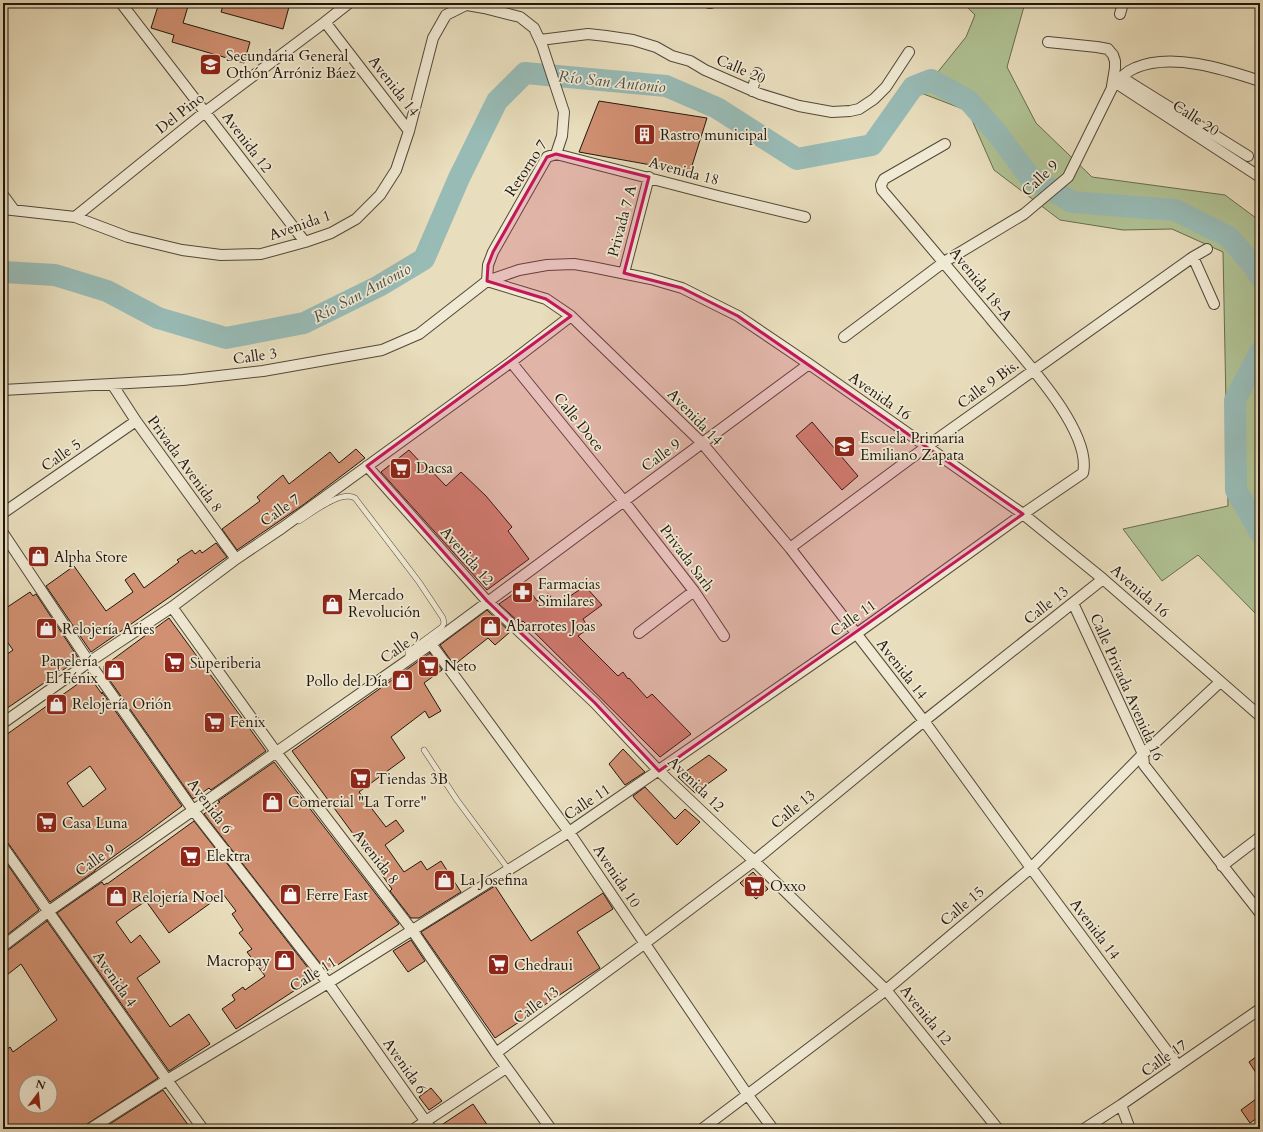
<svg xmlns="http://www.w3.org/2000/svg" width="1263" height="1132" viewBox="0 0 1263 1132" font-family="Cardo,serif">
<style>
.green{fill:#b0c294;stroke:#686c50}
.lines{fill:none;stroke-linecap:round;stroke-linejoin:round}
.river{stroke:#98bbb6;stroke-width:22}
.building{fill:#d19072;stroke:#20160d;fill-rule:evenodd}
.service-casing{stroke:#524839;stroke-width:6}
.minor-casing{stroke:#524839;stroke-width:12}
.service{stroke:#f0e9d3;stroke-width:5}
.minor{stroke:#f0e9d3;stroke-width:10}
.marked{fill:#c2185b;fill-opacity:0.2;stroke:#c2185b;stroke-width:3;stroke-linejoin:round}
.labels{text-anchor:middle;dominant-baseline:central;stroke-width:3.5;stroke-linejoin:round;paint-order:stroke}
.poi-label{font-size:15px;fill:#20160d;stroke:#f0e9d3;text-anchor:start}
.street-label{font-size:15px;fill:#20160d;stroke:#f0e9d3}
.water-label{font-size:16px;font-style:italic;fill:#4a5048;stroke:#f0e9d3}
</style>
<rect width="100%" height="100%" fill="#e8ddbc"/>
<filter id="stains"><feTurbulence type="fractalNoise" baseFrequency=".005" numOctaves="4"/><feColorMatrix values="0 0 0 0 .2 0 0 0 0 .09 0 0 0 0 .02 0 0 0 .5 -.17"/></filter>
<radialGradient id="worn" r=".72"><stop offset=".6" stop-color="#630" stop-opacity="0"/><stop offset="1" stop-color="#630" stop-opacity=".3"/></radialGradient>
<path class="green" d="M963,3h62l-18,64 29,56 56,54 133,18 35,26v397l-62,-63 -36,26 -39,-52 105,-23 -5,-254 -51,-23 -49,1 -63,-10 -66,-50 -26,-59 -47,-18 45,-56 9,-22z"/>
<g class="lines">
<path class="river" d="M3,272l52,3 52,16 51,27 68,20 78,-15 75,-37 45,-27 35,-81 38,-77 28,-28 141,13 51,22 80,51 75,-14 41,-58 18,-7 38,21 27,31 33,44 43,26 103,8 54,27 27,32 4,8
M1260,352l-25,48 1,90 24,42"/>
</g>
<path class="building" d="M159,3h30l-6,20 67,19 -6,21 -72,-21 2,-7 -23,-7z
M224,3h52l13,4 -6,22 -62,-17z
M599,101l108,17 -17,54 -111,-20z
M812,422l46,54 -16,14 -46,-54z
M356,449l9,9 -62,47 -66,45 -15,-21 38,-28 -3,-4 26,-22 6,9 41,-32 9,11z
M409,450l13,14 2,-1 22,23 15,-14 25,24 26,31 -4,4 21,28 -42,31 -106,-118z
M216,543l11,14 -136,95 -45,-66 28,-20 32,45 27,-19 -8,-12 9,-7 10,15 35,-26 -2,-2 15,-10 3,4 5,-4 2,3z
M42,548l6,8 -13,9 -6,-7z
M526,585l11,16 11,-8 9,12 28,-19 17,19 -19,14 6,9 -11,8 40,40 5,-4 5,7 1,-1 18,20 5,-4 39,40 -31,23 -137,-136 -3,2 -21,-19z
M30,592l3,4 3,-2 43,65 -76,52v-54l10,-7 -10,-14v-26z
M487,610l23,22 -15,13 -7,-7 -34,27 -14,-20z
M169,618l97,133 -55,39 -2,-2 -16,11 -89,-127v-6z
M430,653l12,17 -18,13 17,28 -12,7 -4,-7 -34,26 14,21 -46,34 27,35 10,-7 8,11 -19,14 19,27 17,-11 6,9 14,-9 20,31 -42,26h-8l-21,-27 2,-2 -41,-58 -59,-80z
M89,676l13,18v-2l80,114 -41,31 -20,14 -26,19v1l-45,31 -42,-59 -5,-2v-104zM90,766l16,23 -23,18 -16,-24z
M623,749l22,23 -20,13 -16,-21z
M709,755l18,15 -32,23 -17,-16z
M274,762l125,162 -72,48 -123,-158 16,-12 -2,-1z
M645,787l30,32 10,-10 15,13 -23,23 -42,-46 -2,-3z
M194,821l121,156 -79,52 -14,-20 13,-9 -3,-5 11,-8 2,3 20,-14 -18,-24 5,-3 -13,-16 4,-3 -11,-16 4,-3 -13,-17 -54,39 -23,-32 -15,10 -15,11 15,21 9,-8 20,27 -23,16 33,49 19,-13 21,30 -41,27 -112,-158 45,-31 2,3 3,-2v1z
M3,858l36,52 -36,28z
M753,872l15,17 -12,10 -16,-16z
M495,886l36,55 72,-48 10,16 -36,23 23,36 -105,70 -74,-106z
M47,921l111,157 -71,46 -3,5h-81v-77l7,-5 3,5 44,-32 -36,-56 -18,14v-26l4,-1zM26,1082h24v24h-24z
M411,940l14,21 -17,11 -15,-21z
M1260,1054v25l-11,-17z
M431,1088l11,13 -13,9 -10,-13z
M163,1090l28,39h-89z
M1260,1096v20l-10,7 -9,-13z
M473,1104l17,25h-53v-1z"/>
<g class="lines">
<defs>
<path id="service" d="M299,521c13,-8 41,-31 56,-23l64,84 24,36 1,5 -2,4 -34,25v7
M424,750l33,50 52,70"/>
<path id="minor" d="M121,3l184,239
M709,3h2
M3,4l2,-1
M467,5l17,3 36,9 14,11 8,17 22,67 -2,24 -6,18 -9,3 -54,95 -5,13 -1,16
M1120,14l3,-11
M325,22l84,109
M540,40l48,-6 18,2 27,4 23,7 16,9 18,5 15,9 55,24 39,12 33,6 18,-1 9,-2 15,-10 12,-12 23,-35
M1048,42l49,5 11,2 5,6 2,6v7l-3,18
M1121,77l127,79
M1116,83l144,94
M752,91l5,-18
M556,154l162,42 87,21
M3,195l11,15
M3,209l72,8 53,20 54,13 39,5 40,-1 44,-12 26,-9 25,-14 24,-24 16,-25 13,-39 24,-93 13,-23 24,-12
M75,217l130,-105 120,-90 24,-19
M1193,257l21,47
M624,273l25,-96
M487,281l59,18 25,17 131,127 88,105 134,173 107,147 147,198
M844,337l100,-75 80,-48 44,-37 44,-89c6,-8 13,-16 23,-20 36,-16 89,1 125,13
M511,362l112,138 71,91 30,45
M112,384l24,37 100,138
M3,390l180,-10 80,-9 119,-21 37,-16 68,-53 32,-11 28,-5 27,-1 18,3 59,12 31,9 56,28 71,48 214,150 80,65 157,137
M367,466l120,135 108,102 64,68 95,90 132,129 112,139
M3,513l133,-92
M3,533l86,129 104,148 135,173 103,146
M790,548l136,-101 267,-190 14,-8
M1073,603l70,151 1,11 116,148
M172,607l104,145 136,178 84,123 55,76
M639,633l55,-42
M431,644l138,188 178,262 26,35
M3,723l86,-61 83,-55 64,-48 46,-31 229,-166 60,-46
M3,847l164,233 36,49
M1222,866l38,-29
M3,946l46,-35 382,-267 378,-280
M496,1053l148,-109 110,-83 170,-140 179,-142
M1121,1105l9,24
M90,1129l77,-49 161,-97 241,-151 287,-198 167,-120 60,-41c10,-44 -67,-122 -93,-155 -36,-43 -71,-85 -108,-128l-1,-5 3,-6 61,-35
M414,1129l92,-61
M702,1129l184,-139 145,-122 112,-114 77,-72
M1084,1129l37,-24 139,-96"/>
</defs>
<use href="#service" class="service-casing"/>
<use href="#minor" class="minor-casing"/>
<use href="#service" class="service"/>
<use href="#minor" class="minor"/>
</g>
<path class="marked" d="M556,154l93,23 -25,96 58,15 56,28 285,198 -364,257 -64,-68 -108,-102 -120,-135 204,-150 -25,-17 -59,-18 1,-16 5,-13 54,-95z"/>
<defs>
<symbol id="school-square" viewBox="-11 -11 22 22"><rect x="-9" y="-9" width="18" height="18" rx="4" fill="#8f2418" stroke="#f0e9d3"/><path d="M0-5L7-2L0 1L-7-2ZM-4 1L0 2.5L4 1V4Q0 6-4 4Z" fill="#fff"/></symbol>
<symbol id="building-square" viewBox="-11 -11 22 22"><rect x="-9" y="-9" width="18" height="18" rx="4" fill="#8f2418" stroke="#f0e9d3"/><path d="M-4-6H4V6H1V3H-1V6H-4ZM-2.5-4.3h1.7v1.8h-1.7ZM.8-4.3h1.7v1.8H.8ZM-2.5-1h1.7V.8h-1.7ZM.8-1h1.7V.8H.8Z" fill="#fff"/></symbol>
<symbol id="supermarket-square" viewBox="-11 -11 22 22"><rect x="-9" y="-9" width="18" height="18" rx="4" fill="#8f2418" stroke="#f0e9d3"/><path d="M-6-5.5h2.5l.6 2H6L4.5 2H-2.5L-4.4-4H-6ZM-1.5 3.2a1.3 1.3 0 1 0 .1 0ZM3 3.2a1.3 1.3 0 1 0 .1 0Z" fill="#fff"/></symbol>
<symbol id="shop-square" viewBox="-11 -11 22 22"><rect x="-9" y="-9" width="18" height="18" rx="4" fill="#8f2418" stroke="#f0e9d3"/><path d="M-5-2.5h2.3a2.7 3.5 0 0 1 5.4 0H5L5.5 6h-11ZM-1.5-2.5h3a1.5 2.3 0 0 0-3 0Z" fill="#fff"/></symbol>
<symbol id="pharmacy-square" viewBox="-11 -11 22 22"><rect x="-9" y="-9" width="18" height="18" rx="4" fill="#8f2418" stroke="#f0e9d3"/><path d="M-2-6h4v4h4v4h-4v4h-4v-4h-4v-4h4Z" fill="#fff"/></symbol>
</defs>
<g fill-rule="evenodd">
<use href="#school-square" x="198" y="52" width="25" height="25"/>
<use href="#building-square" x="632" y="122" width="25" height="25"/>
<use href="#school-square" x="832" y="434" width="25" height="25"/>
<use href="#supermarket-square" x="388" y="456" width="25" height="25"/>
<use href="#shop-square" x="26" y="544" width="25" height="25"/>
<use href="#pharmacy-square" x="510" y="580" width="25" height="25"/>
<use href="#shop-square" x="320" y="592" width="25" height="25"/>
<use href="#shop-square" x="478" y="614" width="25" height="25"/>
<use href="#shop-square" x="34" y="616" width="25" height="25"/>
<use href="#supermarket-square" x="162" y="650" width="25" height="25"/>
<use href="#supermarket-square" x="416" y="654" width="25" height="25"/>
<use href="#shop-square" x="102" y="658" width="25" height="25"/>
<use href="#shop-square" x="390" y="668" width="25" height="25"/>
<use href="#shop-square" x="44" y="692" width="25" height="25"/>
<use href="#supermarket-square" x="202" y="710" width="25" height="25"/>
<use href="#supermarket-square" x="348" y="766" width="25" height="25"/>
<use href="#shop-square" x="260" y="790" width="25" height="25"/>
<use href="#supermarket-square" x="34" y="810" width="25" height="25"/>
<use href="#supermarket-square" x="178" y="844" width="25" height="25"/>
<use href="#shop-square" x="432" y="868" width="25" height="25"/>
<use href="#supermarket-square" x="742" y="874" width="25" height="25"/>
<use href="#shop-square" x="278" y="882" width="25" height="25"/>
<use href="#shop-square" x="104" y="884" width="25" height="25"/>
<use href="#shop-square" x="272" y="948" width="25" height="25"/>
<use href="#supermarket-square" x="486" y="952" width="25" height="25"/>
</g>
<g class="labels">
<g class="poi-label">
<text x="226" y="56">Secundaria General<tspan x="226" dy="17">Othón Arróniz Báez</tspan></text>
<text x="660" y="135">Rastro municipal</text>
<text x="860" y="438">Escuela Primaria<tspan x="860" dy="17">Emiliano Zapata</tspan></text>
<text x="416" y="468">Dacsa</text>
<text x="54" y="557">Alpha Store</text>
<text x="538" y="584">Farmacias<tspan x="538" dy="17">Similares</tspan></text>
<text x="348" y="595">Mercado<tspan x="348" dy="17">Revolución</tspan></text>
<text x="506" y="626">Abarrotes Joas</text>
<text x="62" y="629">Relojería Aries</text>
<text x="98" y="661" text-anchor="end">Papelería<tspan x="98" dy="17">El Fénix</tspan></text>
<text x="190" y="663">Superiberia</text>
<text x="444" y="666">Neto</text>
<text x="388" y="681" text-anchor="end">Pollo del Día</text>
<text x="72" y="704">Relojería Orión</text>
<text x="230" y="722">Fenix</text>
<text x="376" y="779">Tiendas 3B</text>
<text x="288" y="802">Comercial "La Torre"</text>
<text x="62" y="823">Casa Luna</text>
<text x="206" y="856">Elektra</text>
<text x="460" y="880">La Josefina</text>
<text x="770" y="886">Oxxo</text>
<text x="306" y="895">Ferre Fast</text>
<text x="132" y="897">Relojería Noel</text>
<text x="270" y="961" text-anchor="end">Macropay</text>
<text x="514" y="965">Chedraui</text>
</g>
<g class="street-label">
<text transform="translate(741 69) rotate(23)">Calle 20</text>
<text transform="translate(394 86) rotate(52)">Avenida 14</text>
<text transform="translate(180 113) rotate(-38)">Del Pino</text>
<text transform="translate(1196 118) rotate(33)">Calle 20</text>
<text transform="translate(247 142) rotate(53)">Avenida 12</text>
<text transform="translate(526 168) rotate(-57)">Retorno 7</text>
<text transform="translate(684 171) rotate(15)">Avenida 18</text>
<text transform="translate(1040 178) rotate(-44)">Calle 9</text>
<text transform="translate(622 221) rotate(-75)">Privada 7 A</text>
<text transform="translate(300 225) rotate(-19)">Avenida 1</text>
<text transform="translate(981 284) rotate(51)">Avenida 18-A</text>
<text transform="translate(255 356) rotate(-8)">Calle 3</text>
<text transform="translate(988 384) rotate(-36)">Calle 9 Bis.</text>
<text transform="translate(880 396) rotate(35)">Avenida 16</text>
<text transform="translate(695 417) rotate(46)">Avenida 14</text>
<text transform="translate(579 422) rotate(51)">Calle Doce</text>
<text transform="translate(61 455) rotate(-35)">Calle 5</text>
<text transform="translate(661 455) rotate(-36)">Calle 9</text>
<text transform="translate(185 464) rotate(54)">Privada Avenida 8</text>
<text transform="translate(280 510) rotate(-35)">Calle 7</text>
<text transform="translate(467 556) rotate(49)">Avenida 12</text>
<text transform="translate(687 558) rotate(53)">Privada Sarh</text>
<text transform="translate(1140 591) rotate(41)">Avenida 16</text>
<text transform="translate(1046 605) rotate(-38)">Calle 13</text>
<text transform="translate(853 618) rotate(-35)">Calle 11</text>
<text transform="translate(400 647) rotate(-35)">Calle 9</text>
<text transform="translate(902 669) rotate(52)">Avenida 14</text>
<text transform="translate(1127 687) rotate(66)">Calle Privada Avenida 16</text>
<text transform="translate(696 784) rotate(44)">Avenida 12</text>
<text transform="translate(587 802) rotate(-34)">Calle 11</text>
<text transform="translate(210 806) rotate(53)">Avenida 6</text>
<text transform="translate(793 809) rotate(-39)">Calle 13</text>
<text transform="translate(376 857) rotate(52)">Avenida 8</text>
<text transform="translate(95 860) rotate(-35)">Calle 9</text>
<text transform="translate(617 876) rotate(56)">Avenida 10</text>
<text transform="translate(962 906) rotate(-40)">Calle 15</text>
<text transform="translate(1095 929) rotate(53)">Avenida 14</text>
<text transform="translate(313 974) rotate(-32)">Calle 11</text>
<text transform="translate(115 979) rotate(55)">Avenida 4</text>
<text transform="translate(536 1005) rotate(-36)">Calle 13</text>
<text transform="translate(926 1015) rotate(51)">Avenida 12</text>
<text transform="translate(1164 1058) rotate(-35)">Calle 17</text>
<text transform="translate(405 1066) rotate(55)">Avenida 6</text>
</g>
<g class="water-label">
<text transform="translate(612 82) rotate(6)">Río San Antonio</text>
<text transform="translate(362 293) rotate(-28)">Río San Antonio</text>
</g>
</g>
<rect width="1263" height="1132" fill="none" stroke="#e8ddbc" stroke-width="16"/>
<rect x="4" y="4" width="1255" height="1124" fill="none" stroke="#20160d" stroke-width="2"/>
<rect x="8" y="8" width="1247" height="1116" fill="none" stroke="#20160d"/>
<g transform="translate(38 1094) rotate(16)"><circle r="19" fill="#f0e9d3" stroke="#9d9584"/>
<path d="M0-3L7 15L0 10L-7 15Z" fill="#8f2418"/>
<text y="-6" font-size="11" font-weight="bold" text-anchor="middle" fill="#20160d">N</text>
</g>
<rect width="100%" height="100%" filter="url(#stains)"/>
<rect width="100%" height="100%" fill="url(#worn)"/>
</svg>
